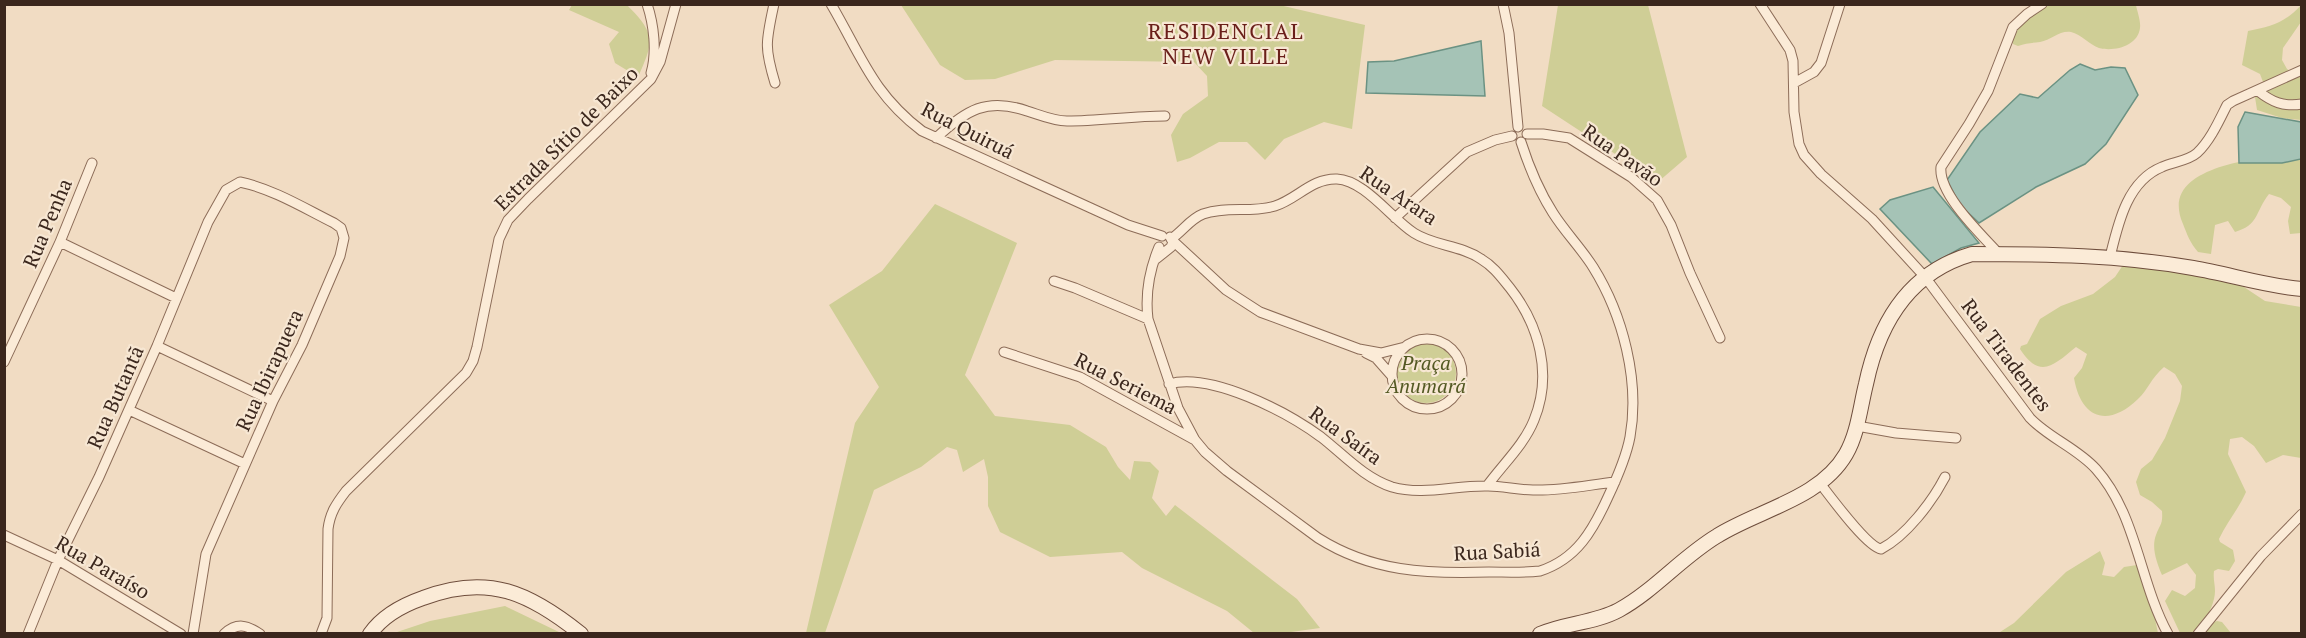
<svg xmlns="http://www.w3.org/2000/svg" width="2306" height="638" viewBox="0 0 2306 638" font-family="'PT Serif',serif">
<style>
.green{fill:#cfce96}
.water{fill:#a5c3b6;stroke:#6b9283;stroke-width:1.5}
.lines{fill:none;stroke-linecap:round;stroke-linejoin:round}
.street-casing{stroke:#8c6c58;stroke-width:11}
.secondary-casing{stroke:#6e4d3c;stroke-width:16}
.street{stroke:#fbebd7;stroke-width:9}
.secondary{stroke:#fbebd7;stroke-width:14}
.labels{text-anchor:middle;dominant-baseline:central;stroke-width:4.5;stroke-linejoin:round;paint-order:stroke}
.street-label{font-size:20px;fill:#3b271d;stroke:#f7e7d3}
.park-label{font-size:20px;font-style:italic;fill:#535923;stroke:#f7e7d3}
.quarter-label{font-size:22px;letter-spacing:1.5px;fill:#6a1f1a;stroke:#f7e7d3}
</style>
<rect width="100%" height="100%" fill="#f1dcc3"/>
<path class="green" d="M1275,4l90,21 -13,104 -28,-7 -40,17 -19,21 -18,-18h-28l-29,16 -13,4 -6,-27 12,-21 25,-18 -1,-20 -13,-14 -139,-2 -60,19 -30,1 -25,-15 -39,-60z
M572,5h55c29,29 27,36 11,72l-23,-14 -6,-19 10,-12 -50,-22z
M1558,5h90l39,152 -29,25 -116,-76z
M2045,5h91c1,6 5,16 4,23 -2,18 -26,24 -41,20 -9,-3 -18,-14 -28,-16 -11,-2 -20,8 -31,10 -8,1 -14,1 -22,4l-5,-2c0,-23 14,-28 32,-39z
M2301,5v17l-18,26 -1,12 5,9 14,8v43l-19,-2 -25,-8 -2,-13 10,-10 -5,-13 -18,-9 6,-34c23,-4 38,-9 53,-26z
M2301,152v81l-11,1 -2,-13 3,-14 -10,-9 -12,-4c-14,18 -10,31 -34,38l-7,-11 -13,4 -4,29 -13,-2c-8,-9 -11,-18 -15,-28 -27,-61 83,-66 118,-72z
M935,204l82,39 -52,132 30,41 75,9 36,22 12,20 12,13 4,-19 16,1 9,9 -7,27 14,18 9,-11 122,94 23,29 -36,5h-30l-27,-22 -85,-43 -20,-16 -72,5 -50,-25 -12,-26v-29l-4,-18 -21,13 -6,-22 -10,-3 -26,20 -47,23 -49,143h-19l49,-210 24,-36 -50,-82 53,-34z
M2136,261l94,20 14,6 21,14 36,6v151l-18,-3 -17,8 -12,-17 -12,-9 -12,2 -2,15 18,38c-8,18 -19,30 -27,47l1,3 13,8 2,11 -6,10 -11,-2 -4,2c-1,8 1,13 1,20 0,11 -6,21 -11,32l3,2 10,-4 5,1 9,11h-51l-15,-32 7,-11 13,6 10,-8 1,-13 -9,-12 -25,12c-5,-12 -11,-27 -6,-40 4,-11 7,-10 6,-24l-10,-9 -12,-7 -4,-13 5,-13 11,-9 13,-22 15,-37 2,-15 -7,-12 -11,-7c-13,11 -16,23 -26,32 -30,29 -57,20 -64,-21l8,-10 5,-14 -11,-7c-22,18 -36,33 -56,2l1,-3 6,-2 13,-25 21,-13 32,-12 22,-17 8,-12z
M1396 373a30 30 0 1 1 60 0a30 30 0 1 1-60 0Z
M2100,551l5,12 -3,12 12,2 10,-10 13,-2 15,40 6,28 -161,1 17,-11 52,-51z
M505,606l56,27h-167l36,-12z"/>
<path class="water" d="M1481,41l4,55 -119,-3 2,-31 26,-1z
M2080,64l15,6 16,-3 14,1 13,27 -32,49 -21,20 -49,23 -57,36 -19,-18 -13,-25 33,-48 40,-38 18,4 32,-28z
M2245,112l56,10v37l-19,4h-43l-1,-36z
M1933,187l46,56 -18,5 -29,16 -52,-55 10,-9z"/>
<g class="lines">
<defs>
<path id="street" d="M647,4c7,21 10,48 4,69
M774,4c-8,37 -10,43 1,79
M831,4c30,51 41,89 91,127l206,94 34,11
M1503,4l6,29 9,94
M1760,4l30,46 3,11 1,51 5,32 5,11 17,19 51,45 53,58 105,141c19,20 47,30 66,51 41,46 43,112 72,165
M1794,83l20,-11 7,-9 19,-59
M2258,91c14,11 25,16 44,13
M1527,134h16l26,4 62,39 26,23 14,25 19,48 30,65
M936,138c30,-28 51,-41 91,-27 13,4 26,10 40,10 33,0 65,-5 98,-5
M1395,218l72,-66 28,-12 17,-4
M1171,239c12,-8 19,-20 32,-25 23,-8 49,-1 72,-8 22,-7 37,-28 62,-27 27,1 54,39 77,54 20,13 47,12 67,26 12,7 20,18 29,29 29,37 43,86 24,132 -10,25 -31,44 -47,66
M1172,240l54,50 34,22 99,37 22,4 24,-6
M60,242l116,56
M1159,247c-10,24 -14,47 -11,72l30,89 17,32 10,12 22,19 91,67c54,34 108,36 171,34 17,0 34,1 51,-1 37,-12 53,-41 68,-74 9,-19 18,-39 22,-60 10,-56 -7,-122 -37,-170 -12,-19 -28,-35 -40,-54 -14,-22 -24,-46 -32,-71
M1999,254c-18,-20 -61,-60 -58,-87l28,-43 19,-33 25,-64 14,-13 15,-10
M2110,257c8,-33 17,-76 52,-90 11,-5 26,-6 35,-14 13,-12 22,-32 30,-48l6,-4 69,-31
M1156,259l15,-12 2,-5 -3,-5
M1054,281l21,7 73,31
M1392 374a35 35 0 1 1 70 0a35 35 0 1 1-70 0Z
M157,346l116,55
M1004,352l76,25 113,62
M1366,353l10,5 15,17
M4,362l56,-120 32,-79
M1169,384c42,-12 118,28 152,53 22,17 43,41 71,50 32,9 63,-2 96,-1 15,0 30,4 45,4 27,1 55,-5 82,-8
M129,410l116,54
M1857,426l39,7 60,5
M1819,482c11,14 48,65 62,67 25,-13 51,-47 64,-72
M4,535l54,25 123,74
M28,634l30,-74 41,-83 58,-131 51,-124 18,-32 14,-8c33,7 64,26 94,41l7,5 3,10 -4,18 -38,89 -29,56 -67,153 -13,80
M224,634c13,-12 23,-9 36,0
M321,634l6,-16 1,-89c2,-16 8,-25 18,-38l120,-118 7,-12 4,-14 22,-108 9,-19 20,-21 123,-120 9,-17 16,-58
M2198,634l63,-78 41,-42"/>
<path id="secondary" d="M370,634c13,-19 33,-29 53,-36 65,-25 107,-5 158,36
M1540,634c25,-11 55,-11 79,-24 36,-20 63,-53 98,-74 41,-26 103,-37 129,-82 12,-21 14,-46 20,-70 13,-62 43,-112 106,-130 76,0 146,1 221,14 36,6 72,18 109,21"/>
</defs>
<use href="#street" class="street-casing"/>
<use href="#secondary" class="secondary-casing"/>
<use href="#street" class="street"/>
<use href="#secondary" class="secondary"/>
</g>
<g class="labels">
<g class="street-label">
<text transform="translate(968 130) rotate(27)">Rua Quiruá</text>
<text transform="translate(566 138) rotate(-45)">Estrada Sítio de Baixo</text>
<text transform="translate(1623 155) rotate(35)">Rua Pavão</text>
<text transform="translate(1399 195) rotate(34)">Rua Arara</text>
<text transform="translate(47 223) rotate(-67)">Rua Penha</text>
<text transform="translate(2007 355) rotate(53)">Rua Tiradentes</text>
<text transform="translate(269 370) rotate(-65)">Rua Ibirapuera</text>
<text transform="translate(1126 383) rotate(27)">Rua Seriema</text>
<text transform="translate(115 397) rotate(-66)">Rua Butantã</text>
<text transform="translate(1346 435) rotate(36)">Rua Saíra</text>
<text transform="translate(1497 551) rotate(-3)">Rua Sabiá</text>
<text transform="translate(103 567) rotate(30)">Rua Paraíso</text>
</g>
<g class="park-label">
<text x="1426" y="362">Praça<tspan x="1426" dy="23">Anumará</tspan></text>
</g>
<g class="quarter-label">
<text x="1226" y="30">RESIDENCIAL<tspan x="1226" dy="25">NEW VILLE</tspan></text>
</g>
</g>
<rect width="2306" height="638" fill="none" stroke="#3b271d" stroke-width="12"/>
</svg>
